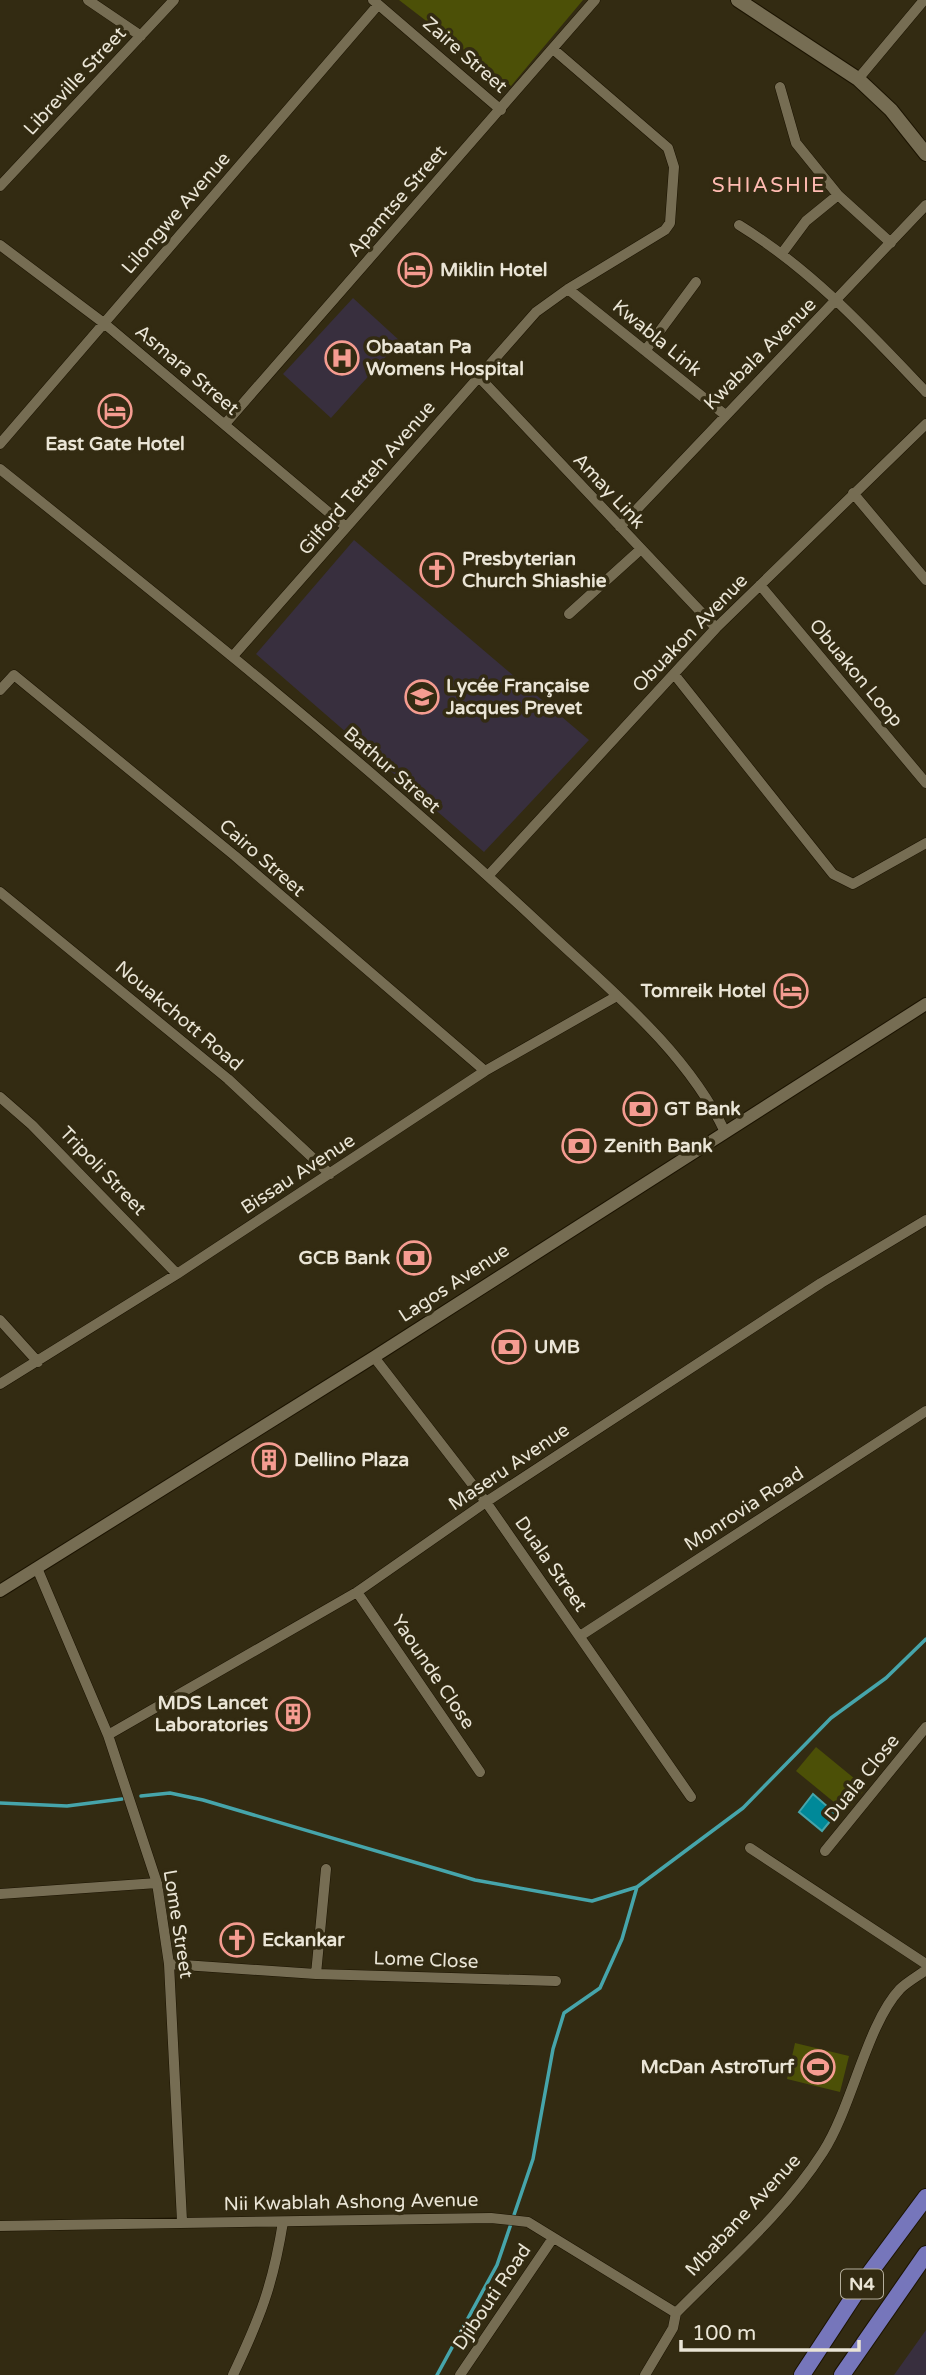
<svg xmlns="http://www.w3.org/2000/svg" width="926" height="2375" viewBox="0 0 926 2375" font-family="'Varela Round',sans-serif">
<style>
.education{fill:#382f3e}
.green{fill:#4c5007}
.water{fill:#008999;stroke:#46a5ab;stroke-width:2}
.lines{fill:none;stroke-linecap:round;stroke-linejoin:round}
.stream{stroke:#46a5ab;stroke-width:3.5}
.minor-casing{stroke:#1b1300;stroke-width:11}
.tertiary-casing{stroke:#1b1300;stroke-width:14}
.secondary-casing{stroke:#1b1300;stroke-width:16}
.trunk-casing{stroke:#1b1300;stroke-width:18}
.minor{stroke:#766d53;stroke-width:10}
.tertiary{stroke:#766d53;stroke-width:12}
.secondary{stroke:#766d53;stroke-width:14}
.trunk{stroke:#7676bb;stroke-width:16}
.labels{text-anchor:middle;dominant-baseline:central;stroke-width:7;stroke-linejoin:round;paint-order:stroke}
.shield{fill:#332b12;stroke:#b3ad9b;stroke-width:2}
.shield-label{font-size:18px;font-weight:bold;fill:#eae5d6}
.street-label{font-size:19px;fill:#eae5d6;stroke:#332b12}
.poi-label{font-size:19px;font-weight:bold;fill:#eae5d6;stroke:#332b12;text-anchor:start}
.neighbourhood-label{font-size:21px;letter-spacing:2px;fill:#ffbbb2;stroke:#332b12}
</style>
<rect width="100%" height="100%" fill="#332b12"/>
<path class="education" d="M353,298l47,43 -69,77 -48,-44z
M354,540l235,200 -105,112 -228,-198z
M926,2330v45h-32z"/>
<path class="green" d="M399,0h184l-72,86z
M816,1747l50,41 -20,24 -50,-41z
M795,2043l54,13 -9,36 -53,-13z"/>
<path class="water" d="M813,1794l23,20 -14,17 -23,-19z"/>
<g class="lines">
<path class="stream" d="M141,1796l29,-3 33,7 272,80 117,21 45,-14
M0,1803l67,3 55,-7
M437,2375l60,-110 36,-106 20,-110 11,-36 36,-25 22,-49 15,-52 106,-79 88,-90 55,-40 40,-39"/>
<defs>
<path id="minor" d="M88,0l53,36
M373,0l128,110
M858,79l66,-79
M780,87l16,56 42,52 53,48
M0,186l174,-186
M739,225c73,45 128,105 187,167
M0,245l105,79 241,203
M783,252l23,-31 32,-26
M568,289l156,125
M645,351l51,-69
M479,377l237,251
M225,424l370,-424
M0,444l378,-439
M0,469c185,148 370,296 543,458 66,62 143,123 182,205
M853,493l73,87
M620,527l306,-322
M760,585l166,198
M569,614l72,-65
M233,656l303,-344 32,-23 97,-59 5,-7 4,-56 -6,-19 -115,-99
M674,674l159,200 20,10 73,-41
M0,690l14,-15 221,181 250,215
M488,876l228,-248 210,-204
M0,892l228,187 102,95
M0,1097l32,28 145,149
M0,1320l38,42
M374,1357l112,145 205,295
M0,1384l177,-110 308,-203 132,-75
M37,1568l71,167 49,148 12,81 13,257
M357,1592l123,180
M580,1636l346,-225
M108,1735l249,-143 129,-90 335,-219 105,-63
M750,1848l176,116
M825,1851l101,-124
M0,1894l157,-11
M169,1964l147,10 240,7
M316,1974l10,-105
M0,2226l491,-8 37,4 148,91
M233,2375c27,-57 40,-90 50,-153
M460,2375l93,-137
M645,2375l28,-47 3,-15c50,-51 108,-100 147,-161 29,-45 44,-128 77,-163 7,-7 18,-13 26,-19"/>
<path id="tertiary" d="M0,1591l374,-234 552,-353"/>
<path id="secondary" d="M738,0l120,79 33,31 35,44"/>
<path id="trunk" d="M802,2375l61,-93 63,-85
M842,2375l84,-121"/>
</defs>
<use href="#minor" class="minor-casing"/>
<use href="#tertiary" class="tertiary-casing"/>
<use href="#secondary" class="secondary-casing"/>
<use href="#trunk" class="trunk-casing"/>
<use href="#minor" class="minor"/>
<use href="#tertiary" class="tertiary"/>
<use href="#secondary" class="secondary"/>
<use href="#trunk" class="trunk"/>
</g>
<defs>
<symbol id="hotel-ring" viewBox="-11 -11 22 22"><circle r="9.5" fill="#332b12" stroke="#f59c91" stroke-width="1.5"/><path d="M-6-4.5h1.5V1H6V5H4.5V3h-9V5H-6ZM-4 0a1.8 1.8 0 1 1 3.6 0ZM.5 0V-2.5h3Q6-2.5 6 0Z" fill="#f59c91"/></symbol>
<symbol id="hospital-ring" viewBox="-11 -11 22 22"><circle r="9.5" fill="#332b12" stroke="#f59c91" stroke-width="1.5"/><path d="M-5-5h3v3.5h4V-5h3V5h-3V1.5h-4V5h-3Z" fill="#f59c91"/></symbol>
<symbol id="church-ring" viewBox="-11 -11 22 22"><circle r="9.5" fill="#332b12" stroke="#f59c91" stroke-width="1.5"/><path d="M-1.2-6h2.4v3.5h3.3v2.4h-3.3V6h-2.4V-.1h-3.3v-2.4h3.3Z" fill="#f59c91"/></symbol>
<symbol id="school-ring" viewBox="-11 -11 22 22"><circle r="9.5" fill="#332b12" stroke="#f59c91" stroke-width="1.5"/><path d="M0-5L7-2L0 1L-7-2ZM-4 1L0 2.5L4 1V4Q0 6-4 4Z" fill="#f59c91"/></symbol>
<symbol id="bank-ring" viewBox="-11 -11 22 22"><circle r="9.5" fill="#332b12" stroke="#f59c91" stroke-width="1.5"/><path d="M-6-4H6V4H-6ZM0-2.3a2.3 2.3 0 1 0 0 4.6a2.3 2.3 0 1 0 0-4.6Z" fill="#f59c91"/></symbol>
<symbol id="building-ring" viewBox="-11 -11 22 22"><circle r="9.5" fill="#332b12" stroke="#f59c91" stroke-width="1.5"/><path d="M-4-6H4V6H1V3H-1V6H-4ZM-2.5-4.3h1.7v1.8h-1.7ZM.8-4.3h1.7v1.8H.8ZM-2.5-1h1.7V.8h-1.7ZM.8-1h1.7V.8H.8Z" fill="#f59c91"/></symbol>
<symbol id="stadium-ring" viewBox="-11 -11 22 22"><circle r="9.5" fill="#332b12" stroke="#f59c91" stroke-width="1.5"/><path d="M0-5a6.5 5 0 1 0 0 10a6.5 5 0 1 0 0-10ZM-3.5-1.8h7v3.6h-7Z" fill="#f59c91"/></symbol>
</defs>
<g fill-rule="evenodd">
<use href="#hotel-ring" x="396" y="251" width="38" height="38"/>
<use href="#hospital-ring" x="323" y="339" width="38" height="38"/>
<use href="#hotel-ring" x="96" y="392" width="38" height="38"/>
<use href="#church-ring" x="418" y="551" width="38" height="38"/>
<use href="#school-ring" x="403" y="678" width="38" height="38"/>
<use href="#hotel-ring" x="772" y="972" width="38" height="38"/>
<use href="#bank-ring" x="621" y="1090" width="38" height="38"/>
<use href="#bank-ring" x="560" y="1127" width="38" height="38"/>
<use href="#bank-ring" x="395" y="1239" width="38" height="38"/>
<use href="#bank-ring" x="490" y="1328" width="38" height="38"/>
<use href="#building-ring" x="250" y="1441" width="38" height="38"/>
<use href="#building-ring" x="274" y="1695" width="38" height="38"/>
<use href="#church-ring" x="218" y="1921" width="38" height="38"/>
<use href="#stadium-ring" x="799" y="2048" width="38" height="38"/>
</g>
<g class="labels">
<rect class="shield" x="841" y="2269.5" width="42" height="29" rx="5"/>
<g class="shield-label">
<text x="862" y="2284">N4</text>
</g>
<g class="street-label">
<text transform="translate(465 55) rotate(41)">Zaire Street</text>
<text transform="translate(75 81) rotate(-47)">Libreville Street</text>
<text transform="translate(397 201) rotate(-49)">Apamtse Street</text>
<text transform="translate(176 213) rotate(-49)">Lilongwe Avenue</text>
<text transform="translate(657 338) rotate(39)">Kwabla Link</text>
<text transform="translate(760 354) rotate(-45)">Kwabala Avenue</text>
<text transform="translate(187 370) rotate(40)">Asmara Street</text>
<text transform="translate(367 478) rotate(-49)">Gilford Tetteh Avenue</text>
<text transform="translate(609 491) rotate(47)">Amay Link</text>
<text transform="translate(690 633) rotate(-46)">Obuakon Avenue</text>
<text transform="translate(856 673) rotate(50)">Obuakon Loop</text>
<text transform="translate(392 770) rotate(41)">Bathur Street</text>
<text transform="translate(262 858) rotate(41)">Cairo Street</text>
<text transform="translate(179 1016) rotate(40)">Nouakchott Road</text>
<text transform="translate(103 1171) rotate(46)">Tripoli Street</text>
<text transform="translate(298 1174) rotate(-33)">Bissau Avenue</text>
<text transform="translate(454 1283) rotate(-33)">Lagos Avenue</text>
<text transform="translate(509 1467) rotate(-34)">Maseru Avenue</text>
<text transform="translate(744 1509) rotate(-33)">Monrovia Road</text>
<text transform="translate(551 1564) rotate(55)">Duala Street</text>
<text transform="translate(433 1672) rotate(56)">Yaounde Close</text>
<text transform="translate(862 1778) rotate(-51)">Duala Close</text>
<text transform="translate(178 1924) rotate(81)">Lome Street</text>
<text transform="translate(426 1960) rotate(2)">Lome Close</text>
<text transform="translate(351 2202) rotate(-1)">Nii Kwablah Ashong Avenue</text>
<text transform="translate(743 2215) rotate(-47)">Mbabane Avenue</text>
<text transform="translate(492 2297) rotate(-56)">Djibouti Road</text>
</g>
<g class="poi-label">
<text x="440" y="270">Miklin Hotel</text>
<text x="366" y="347">Obaatan Pa<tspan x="366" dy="22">Womens Hospital</tspan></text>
<text x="115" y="444" text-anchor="middle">East Gate Hotel</text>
<text x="462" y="559">Presbyterian<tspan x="462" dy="22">Church Shiashie</tspan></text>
<text x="446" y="686">Lycée Française<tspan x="446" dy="22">Jacques Prevet</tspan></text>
<text x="766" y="991" text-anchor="end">Tomreik Hotel</text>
<text x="664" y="1109">GT Bank</text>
<text x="604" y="1146">Zenith Bank</text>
<text x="390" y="1258" text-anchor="end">GCB Bank</text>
<text x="534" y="1347">UMB</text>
<text x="294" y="1460">Dellino Plaza</text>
<text x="268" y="1703" text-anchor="end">MDS Lancet<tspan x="268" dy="22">Laboratories</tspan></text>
<text x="262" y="1940">Eckankar</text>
<text x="794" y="2067" text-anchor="end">McDan AstroTurf</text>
</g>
<g class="neighbourhood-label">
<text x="769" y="185">SHIASHIE</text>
</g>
</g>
<path d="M681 2340v10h178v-10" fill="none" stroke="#eae5d6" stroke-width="3.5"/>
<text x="692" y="2340" font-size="21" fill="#eae5d6" stroke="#332b12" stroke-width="5" paint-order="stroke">100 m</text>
</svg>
